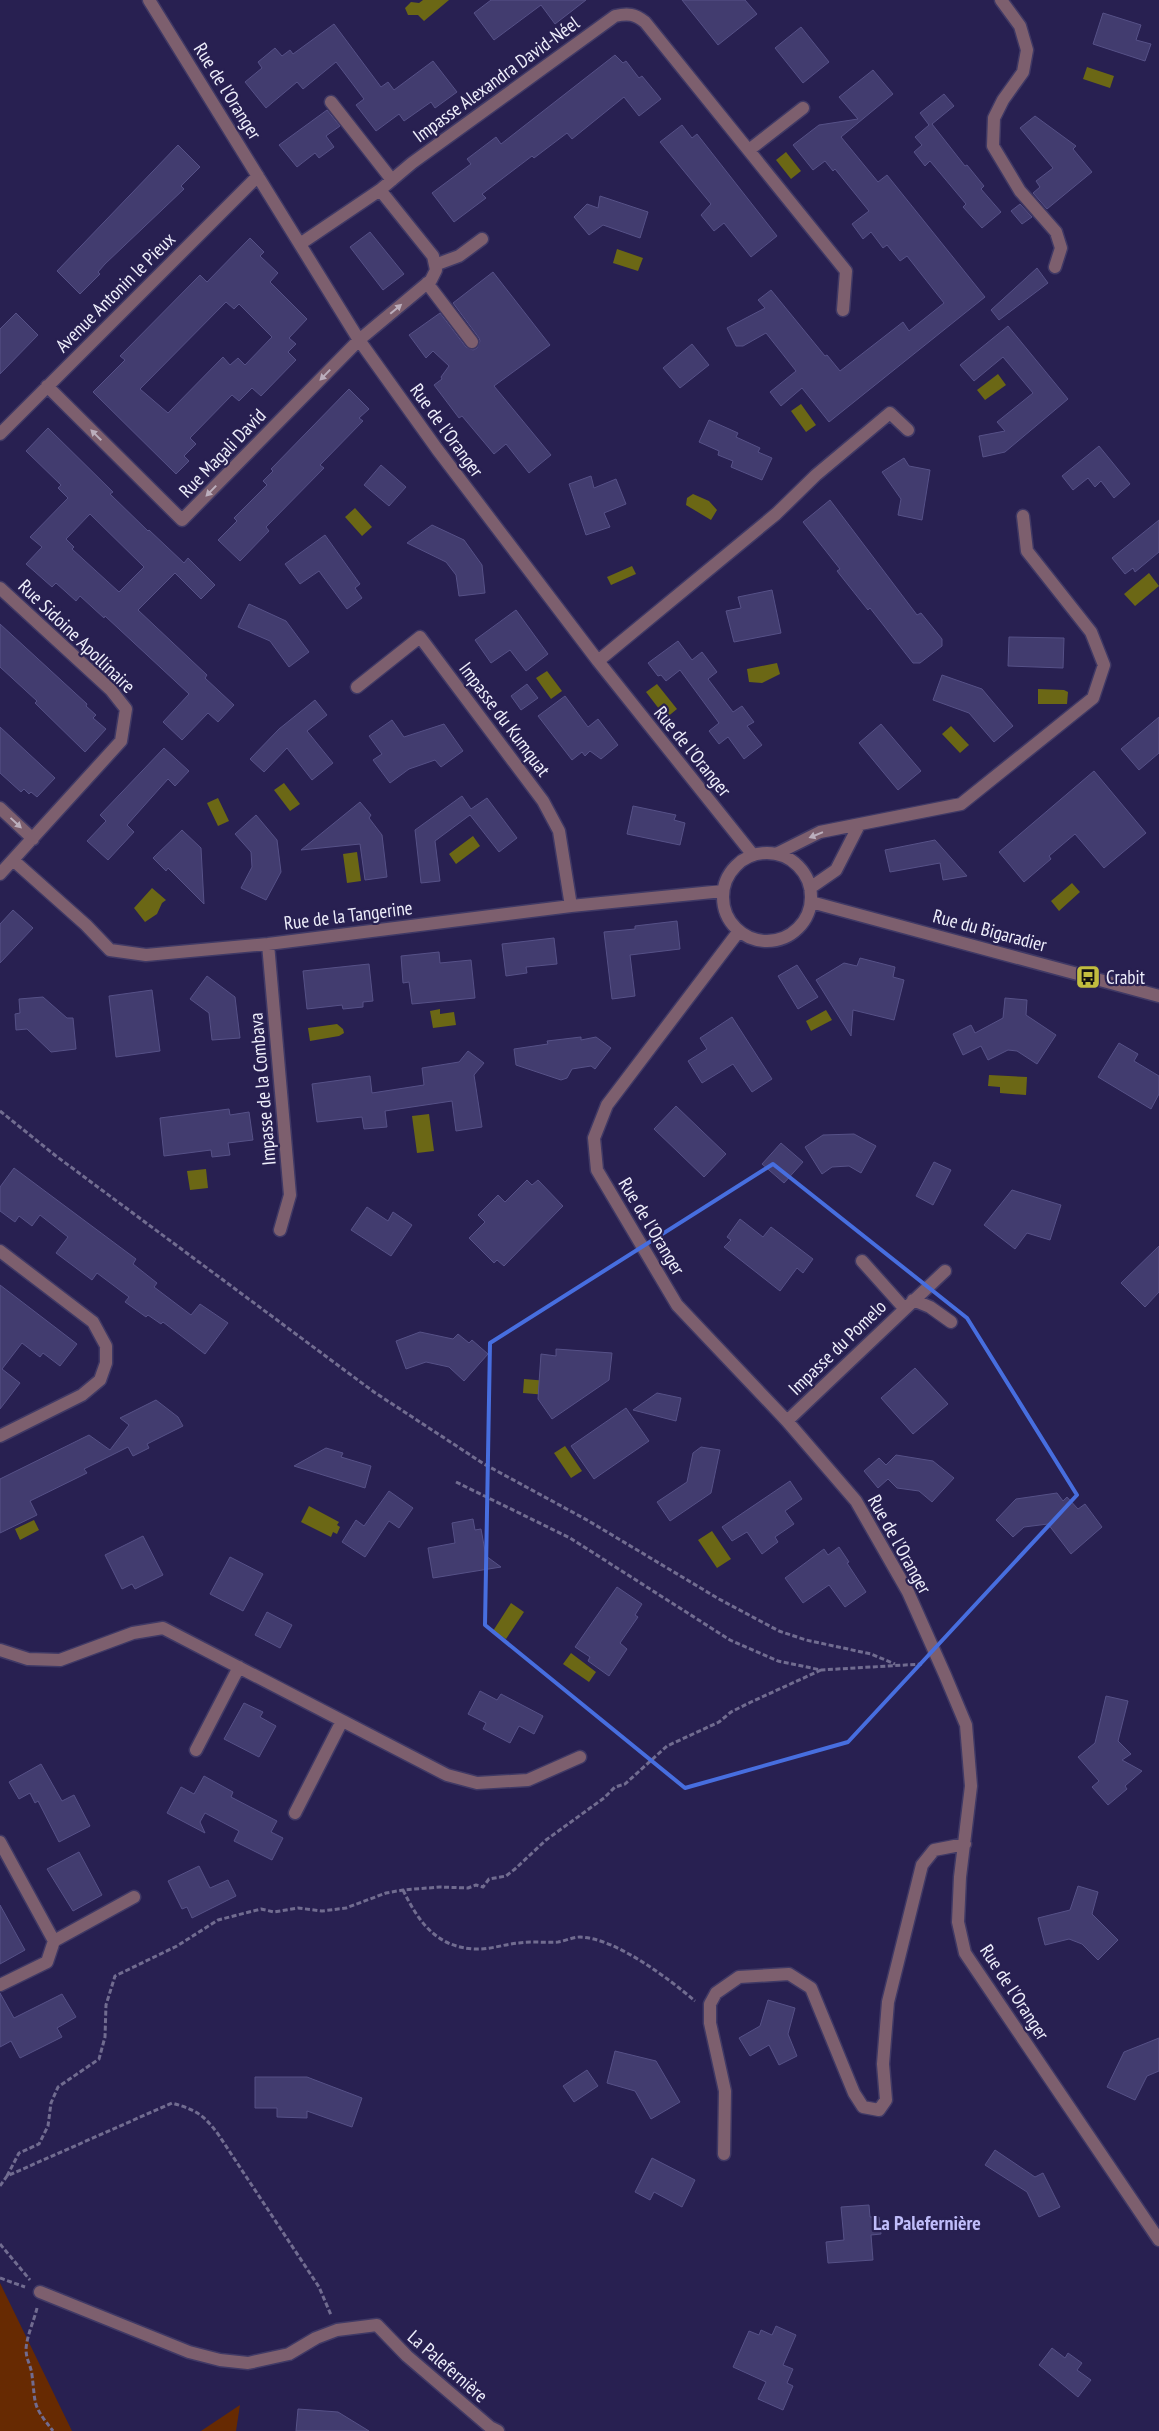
<svg xmlns="http://www.w3.org/2000/svg" width="1159" height="2431" viewBox="0 0 1159 2431" font-family="'PT Sans Narrow',sans-serif">
<style>
.green{fill:#672a02}
.water{fill:#6b6715}
.building{fill:#423c6f;stroke:#565187;fill-rule:evenodd}
.lines{fill:none;stroke-linecap:round;stroke-linejoin:round}
.minor-casing{stroke:#403965;stroke-width:15}
.path{stroke:#716c90;stroke-width:3;stroke-dasharray:5 2.5;stroke-linecap:butt}
.minor{stroke:#7d5f6e;stroke-width:12}
.oneway{fill:#bbaebc}
.marked{fill:none;stroke:#476edf;stroke-width:4;stroke-linejoin:round}
.labels{text-anchor:middle;dominant-baseline:central;stroke-width:4.5;stroke-linejoin:round;paint-order:stroke}
.street-label{font-size:19px;fill:#eeeefb;stroke:#282051}
.poi-label{font-size:19px;fill:#eeeefb;stroke:#282051;text-anchor:start}
.neighbourhood-label{font-size:20px;font-weight:bold;fill:#c0bdfa;stroke:#282051}
</style>
<rect width="100%" height="100%" fill="#282051"/>
<path class="green" d="M0,2283l72,148h-72z
M240,2405l-4,26h-35z"/>
<path class="water" d="M423,0h26l-25,21 -6,-6h-10l-3,-7 6,-6 8,1z
M1087,67l27,9 -4,12 -27,-9z
M786,152l15,19 -10,8 -15,-19z
M617,249l26,9 -5,13 -25,-8z
M998,374l8,11 -21,15 -8,-10z
M801,404l15,21 -10,7 -15,-21z
M693,494l16,7 8,9 -6,10 -25,-15 1,-7z
M355,508l17,19 -10,9 -17,-19z
M632,566l4,8 -25,11 -4,-8z
M1149,573l10,13 -24,20 -11,-12z
M777,663l3,11 -18,9 -13,-1 -2,-13z
M547,671l15,20 -11,8 -15,-21z
M657,684l20,25 -11,9 -20,-26z
M1038,689l26,1 4,2 -1,12h-29z
M951,726l18,19 -9,8 -18,-19z
M284,783l16,21 -10,7 -16,-21z
M218,798l11,23 -11,5 -11,-23z
M473,836l7,10 -24,18 -7,-10z
M357,852l4,29 -14,2 -4,-29z
M1072,883l8,9 -21,19 -8,-10z
M152,888l14,12 -4,3 -5,11 -12,8 -11,-14z
M440,1009v5l14,-2 2,13 -23,3 -3,-17z
M826,1010l6,10 -21,11 -5,-10z
M337,1024l6,5 1,4 -5,3 -29,5 -2,-13z
M989,1075l38,2 -1,18 -26,-2v-6l-12,-1z
M429,1114l5,37 -17,2 -5,-37z
M206,1169l2,19 -18,2 -3,-19z
M524,1379l24,2 -1,14 -24,-2z
M565,1446l17,25 -11,7 -17,-25z
M309,1506l30,16 -2,3 3,2 -3,7 -4,-2 -2,5 -30,-15z
M34,1520l5,10 -19,10 -5,-11z
M712,1531l19,28 -14,9 -19,-28z
M511,1603l13,9 -18,27 -13,-8z
M571,1653l25,19 -7,10 -26,-18z"/>
<path class="building" d="M491,0h95l-31,24 -14,-19 -47,35 -20,-27z
M682,0h63l12,14 -39,31z
M1103,13l38,12 -5,15 15,4 -6,17 -52,-17z
M334,24l47,63 7,-5 6,8 39,-29 24,31 -22,16 -4,-6 -27,19 -5,-7 -23,17 -20,-26 8,-6 -28,-37 -33,27 -6,-7 -31,26 -21,-26 17,-14 -4,-6 17,-14 7,8 8,-6 3,4z
M801,27l28,35 -26,21 -28,-35z
M615,55l8,8 3,-2 13,17 3,-2 19,23 -22,17 -15,-19 -52,42 -5,-6 -33,25 -2,-2 -50,38 4,4 -32,24 -22,-29 39,-29 -4,-5 29,-22 5,7z
M873,70l20,24 -52,43 37,45 9,-7 98,122 -156,125 -27,-34 -21,18 -11,-14 26,-21 -30,-38 -23,13h-7l-9,-18 38,-20 -7,-8 13,-10 54,66 2,-1 13,16 63,-49 6,9 35,-28 -37,-47 -7,5 -13,-16 -4,3 -12,-16 -8,7 -11,-15 17,-13 -34,-42 -2,2 -8,-10 -12,9 -20,-25 26,-20 39,-6 -19,-22z
M944,94l10,12 -22,18 33,42 2,-1 17,21 -3,3 20,23 -19,16 -19,-21 3,-3 -36,-43 -5,5 -11,-14 8,-7 -7,-8 14,-12 -9,-12z
M327,110l13,16 -14,10 8,11 -15,11 -4,-5 -18,14 -18,-22z
M1035,116l41,30 -3,3 19,23 -45,37 -14,-16 7,-6 -4,-6 17,-13 -33,-40z
M682,125l10,13 5,-4 80,102 -26,21 -27,-34 -10,8 -13,-16 10,-11 -51,-62z
M178,145l22,22 -19,19 3,3 -79,75 -7,8 2,2 -20,20 -23,-23z
M600,196l48,16 -8,26 -37,-13 -14,10 -15,-18 13,-13 11,4z
M1020,204l12,13 -10,7 -11,-13z
M370,232l34,42 -21,16 -33,-43z
M250,238l14,14 -4,4 18,17 -8,9 37,37 -18,19 7,6 -8,8 8,8 -35,36 -9,-8 -13,13 -7,-6 -42,43 6,6 -12,12 5,5 -13,13 -83,-82 32,-32 -5,-4 80,-81 7,7zM226,302l8,7 5,-5 33,33 -27,28 -7,-7 -8,7 -7,-8 -55,56 -28,-24z
M1037,268l11,15 -49,37 -8,-10z
M493,272l57,73 -56,41 57,69 -22,18 -23,-29 -12,10 -32,-38 -3,2 -25,-33 8,-6 -1,-2 8,-11 -16,-15 -7,7 -17,-23 31,-22 26,34 7,3 4,-2 3,-7 -1,-3 -26,-35z
M16,313l22,22 -38,39v-45z
M1008,326l60,73 -63,53 -22,5 -4,-21 26,-5 -8,-9 36,-29 -30,-36 -29,24 -14,-16z
M692,344l17,21 -29,23 -17,-20z
M349,389l20,20 -10,9 4,3 -43,44 4,3 -58,59 3,4 -29,30 -22,-21 19,-19 -3,-3 33,-33 -4,-4 10,-10 -2,-2z
M709,420l29,13 -2,4 24,11 -2,4 14,6 -10,22 -31,-13 2,-6 -15,-6 1,-4 -20,-9z
M48,428l65,64 -3,2 38,37 1,-1 35,33 4,-5 27,27 -14,14 -26,-26 -37,37 69,65 -2,3 29,27 -16,17 -10,-9 -26,27 -19,-18 26,-28 -84,-78 -1,2 -24,-22 -4,5 -20,-18 -4,4 -26,-23 16,-17 -12,-10 38,-39 -10,-10 3,-3 -35,-34zM90,514l54,53 -25,25 -47,-43 2,-2 -8,-8z
M1099,446l31,38 -16,14 -13,-17 -6,6 -7,-9 -15,12 -11,-14z
M904,458l5,8 21,4 -8,50 -24,-5 3,-16 -19,-27z
M381,465l25,22 -17,19 -25,-21z
M591,476l3,12 22,-9 10,25 -22,9 6,14 -24,8 -17,-51z
M830,500l87,115 4,-2 21,26v7l-22,17h-7l-43,-55 -2,2 -31,-39 3,-2 -37,-47z
M1159,520v32l-24,20 -2,-4 -8,6 -13,-16z
M432,525l32,15 18,25 3,28 -26,3 -3,-21 -10,-13 -39,-19z
M325,535l35,49 -5,4 7,10 -15,11 -28,-38 -19,13 -15,-20z
M772,590l9,43 -47,9 -8,-31 15,-3 -3,-11z
M249,604l37,17 23,31 -20,15 -19,-26 -32,-14z
M516,610l32,44 -22,17 -16,-21 -19,13 -16,-23z
M0,624l87,80 -1,2 10,9 -3,3 13,11 -21,23 -50,-49 2,-2 -37,-34z
M1009,637l55,1 -1,30 -55,-2z
M678,641l14,19 10,-8 15,20 -9,7 25,33 9,-6 12,16 -7,4 15,19 -18,14 -16,-22 -9,7 -10,-13 10,-8 -39,-53 -14,11 -5,-6 -3,1 -10,-13z
M942,675l40,14 31,37 -19,16 -25,-29 -36,-13z
M527,684l11,14 -17,12 -10,-14z
M565,696l23,31 10,-8 20,26 -17,14 -11,-8 -5,5 -3,-4 -10,8 -34,-44z
M315,700l12,15 -20,16 26,32 -21,17 -25,-32 -23,24 -14,-13 29,-30z
M1159,717v36l-20,17 -18,-21z
M392,720l12,17 40,-13 19,27 -22,16 -6,-7 -26,9 -19,14 -17,-23 9,-6 -13,-18z
M881,724l40,47 -23,19 -39,-47z
M0,727l55,51 -18,19 -6,-5 -2,2 -5,-5 -3,3 -21,-19z
M164,748l25,23 -14,15 -7,-7 -41,46 7,7 -26,28 -21,-19 19,-20 -6,-6z
M1094,771l52,62 -42,35 -29,-34 -26,22 2,3 -27,23 -25,-30z
M462,796l9,13 16,-11 30,40 -18,14 -29,-37 -35,26 5,40 -19,2 -6,-53z
M360,802l11,13 -2,3 13,17 5,42 -22,3 -5,-36 -59,6z
M633,806l43,9 -2,5 11,3 -5,22 -53,-11z
M256,815l21,25 4,32 -15,28 -25,-12 11,-21 -1,-15 -16,-18z
M182,830l19,18 3,56 -36,-36 -2,3 -13,-13z
M935,840l32,36 -24,4 -3,-17 -50,9 -5,-22z
M13,910l20,18 -33,35v-39z
M677,921l3,28 -50,6 5,41 -23,3 -8,-67 31,-3v-3z
M554,938l3,26 -31,3 1,6 -21,3 -4,-32z
M439,952l1,11 31,-3 4,38 -63,6 -3,-22 -6,1 -2,-27z
M860,958l35,9 -2,10 11,3 -10,40 -41,-10 -2,26 -35,-56 28,-17 13,3z
M369,964l4,37 -10,1v5l-20,2 -1,-4 -35,4 -4,-38z
M797,965l21,32 -20,12 -20,-33z
M207,976l28,21 5,41 -28,2 -3,-27 -19,-14z
M152,990l8,61 -44,6 -7,-61z
M43,997l24,21h6l3,31 -25,3 -24,-23 -11,1 -1,-16 5,-1 -1,-14z
M1005,998l22,2 -1,15 30,20 -19,29 -20,-13 -9,-1 -20,10 -7,-14 -18,9 -10,-21 18,-9 4,8 28,-15z
M732,1017l40,62 -20,13 -19,-28 -31,19 -14,-22 19,-12 -7,-11z
M581,1037v3l15,-3 15,11 -16,21 -4,-3 -19,3 -5,9 -6,2 -45,-15 -2,-16 34,-5 -1,-3z
M1119,1043l19,11 -4,7 25,15v18l-8,15 -53,-32z
M468,1051l16,12 -10,12 8,52 -26,4 -4,-30 -67,10 2,16 -23,2 -2,-12 -45,5 -5,-38 58,-8 2,17 52,-8 -2,-17 37,-6z
M676,1106l50,48 -22,23 -50,-48z
M229,1109l1,6 19,-3 4,28 -25,3 2,12 -18,2 -1,-7 -47,6 -4,-38z
M854,1134l22,12 -15,27 -12,-7 -17,1 -10,7 -17,-27 18,-12z
M781,1143l22,19 -19,21 -22,-19z
M934,1162l17,8 -18,35 -17,-9z
M14,1168l122,91 -3,5 24,19 -3,4 37,28 9,-11 28,19 -23,31 -42,-32 -2,2 -13,-9 -2,2 -21,-15 4,-5 -32,-24 -5,7 -36,-27 12,-16 -28,-22 -8,11 -13,-10 -4,6 -15,-11v-24z
M527,1180l5,5 6,-5 25,26 -59,60 -7,-6 -3,3 -25,-25 16,-16 -7,-7 20,-20 7,7z
M1012,1190l49,15 -11,35 -23,-7 -12,16 -31,-24z
M367,1207l21,14 5,-9 19,13 -21,31 -40,-26z
M740,1219l23,18 8,-10 42,32 -10,14 -6,-5 -17,23 -56,-44 7,-7 -4,-3z
M1159,1246v46l-14,15 -24,-24z
M0,1285l77,59 -17,22 -17,-13 -3,4 -18,-14 -20,26 18,14 -20,26z
M420,1332l33,7 5,-5 11,9 3,-3 16,14 -24,27 -15,-14 -23,-5 -20,7 -10,-28z
M556,1349l56,4 -3,27 -57,39 -14,-20 1,-16 2,-29 15,2z
M915,1368l33,36 -35,30 -32,-36z
M657,1393l24,5 -5,23 -43,-11z
M156,1400l22,17 5,9 -36,18 2,4 -16,8 -5,-9 -44,22 3,4 -57,28 7,14 -37,18v-54l89,-44 21,15 19,-25 -9,-7z
M626,1408l23,33 -55,38 -23,-33z
M701,1447l19,3 -9,43 -41,28 -13,-19 30,-20 6,-29z
M326,1448l17,5 -2,4 30,9 -6,22 -71,-22z
M896,1455l37,6 21,17 -22,24 -13,-11 -22,-3 -9,-9 -10,9 -14,-17 15,-13 7,7z
M790,1481l12,18 -17,12 9,13 -19,13 3,5 -16,12 -15,-22 -15,9 -10,-14z
M389,1491l24,17 -14,20 -10,-7 -24,36 -23,-15 14,-22 8,6z
M1057,1493l6,8 4,-4 11,12 7,-5 17,23 -31,27 -23,-30 -24,3 -11,10 -17,-17 20,-21z
M473,1519l2,11 6,-1 5,27 15,11 -68,11 -5,-30 27,-5 -3,-20z
M143,1536l20,39 -28,14 -3,-5 -10,5 -17,-34z
M839,1547l10,15 -2,1 19,29 -21,15 -16,-22 -26,18 -18,-25 39,-29 4,6z
M230,1557l33,17 -20,37 -33,-17z
M617,1587l25,17 -7,11 3,2 -18,26 7,6 -18,27 -21,-15 2,-4 -15,-10z
M267,1612l25,13 -12,23 -25,-13z
M480,1691l17,9 4,-6 42,22 -9,18 -15,-8 -9,17 -27,-14 3,-6 -18,-9z
M1106,1696l22,5 -10,40 13,13 -9,6 20,11 -17,15 2,3 -19,16 -16,-18 7,-6 -21,-24 17,-14z
M244,1703l19,9 -3,5 16,9 -17,31 -35,-18z
M41,1764l21,37 12,-6 16,31 -31,16 -21,-41 -3,2 -5,-10 -11,6 -10,-17z
M204,1776l29,16 -2,5 46,24 -6,11 12,6 -11,22 -38,-19 5,-10 -34,-18 -5,9 5,11 -38,-20 14,-26 13,7z
M79,1852l23,43 -29,16 -26,-42z
M199,1866l11,22 18,-8 8,16 -44,22 -5,-11 -5,2 -14,-28z
M1078,1886l20,6 -6,22 26,26 -20,20 -16,-16 -13,-5 -24,6 -7,-27 32,-8z
M0,1905l25,45 -25,14z
M0,1993l14,25 48,-24 14,23 -19,11 5,9 -42,21 -9,-17 -11,6z
M768,2000l27,8 -7,26 9,22 -18,9 -10,-20 -19,11 -11,-18 21,-12z
M1159,2038v33l-12,5 -12,24 -28,-13 17,-35z
M615,2051l41,10 24,41 -29,17 -16,-28 -28,-8z
M587,2070l11,16 -24,16 -11,-16z
M255,2077h52l55,21 -10,29 -45,-16v7l-30,-1v-9h-22z
M995,2150l40,27 8,-4 17,34 -21,10 -12,-25 -42,-27z
M652,2158l43,22 -13,27 -28,-15 -4,8 -15,-8z
M869,2205l1,12h9l2,17 -10,1 2,25 -45,3 -2,-21 18,-2 -3,-33z
M776,2326l20,9 -13,30 10,4 -6,14 6,3 -10,24 -25,-11 8,-17 -33,-15 16,-36 10,4 2,-5 11,5z
M1052,2348l13,10 3,-5 14,10 -5,7 14,10 -13,17 -39,-32z
M298,2409l40,3 31,19h-73z"/>
<g class="lines">
<defs>
<path id="minor" d="M149,0l210,340 78,109 161,212 155,194
M1001,0l19,26 7,24 -4,22 -20,28 -9,18 -1,28 27,45 36,41 5,16 -6,19
M331,102l61,78
M749,150l54,-42
M300,244l80,-54 32,-27 203,-147c13,-3 20,-2 30,6l201,249 -3,39
M435,265l24,-9 23,-17
M427,283l45,59
M47,386l135,134 177,-180 72,-60 5,-10 -3,-14 -53,-66
M0,434l258,-258
M0,588l111,102 15,19 -5,32 -121,133
M598,661l178,-147 40,-39 74,-62 18,17
M357,687l63,-50 123,164 16,30 12,75
M0,808l33,31
M723 897a44 44 0 1 1 88 0a44 44 0 1 1-88 0Z
M776,854l44,-22 141,-28 132,-106 11,-33 -13,-33 -64,-81 -4,-35
M13,860l73,65 24,25 36,5 122,-11 303,-38 152,-15
M810,888l26,-18 23,-45
M811,902l348,94
M739,931l-132,174 -13,33 3,32 80,135 110,116 69,80 52,91 37,83 21,50 5,61 -11,91 -2,45 7,31 194,287
M268,944l22,251 -10,35
M0,1251l93,71 13,24v17l-6,17 -18,15 -82,41
M862,1261l42,47
M913,1300l17,7 21,15
M787,1421l158,-150
M0,1650l28,9 32,1 73,-27 30,-5 284,147 30,8 51,-3 52,-23
M196,1750l43,-83
M295,1813l47,-92
M0,1842l54,99 -7,21 -47,23
M54,1941l80,-44
M724,2154l1,-63 -15,-68v-19l6,-11 23,-16 50,-3 22,14 43,105 9,14 16,3 7,-10 -3,-36 5,-62 34,-137 12,-15 31,-6
M40,2292l149,60 31,8 28,3 41,-9 27,-16 21,-8 40,-5 30,31 83,71 8,4"/>
</defs>
<use href="#minor" class="minor-casing"/>
<path class="path" d="M0,1111l56,45 318,236 110,72 103,56 132,79 60,32 27,9 65,14 24,10
M456,1482l114,56 160,102 48,21 43,9 101,-6
M403,1890c15,31 33,57 71,59 15,1 31,-5 45,-6 13,-2 26,0 39,-1 7,-1 15,-5 22,-5 35,1 88,41 115,64
M7,2176l12,-23 20,-9 9,-18 3,-23 7,-16 41,-28 6,-22 1,-32 9,-29 62,-30 41,-26 43,-11 13,3 24,-4 24,3 24,-3 40,-15 17,-3 37,-3 28,1 8,-3 7,2 6,-8 17,-3 9,-7 31,-29 58,-42 11,-11 10,-3 42,-38 52,-24 12,-10 20,-10 70,-32
M0,2186l7,-10 165,-73c24,7 31,11 46,31l101,153 12,28
M0,2244l30,36
M0,2278l25,9
M37,2308c-3,13 -10,27 -11,41 0,11 5,16 6,26 4,32 0,29 21,56"/>
<use href="#minor" class="minor"/>
</g>
<defs><path id="oneway-solid" d="M-6-.8H1V-3.2L6.5 0L1 3.2V.8H-6Z" transform="scale(1.25)"/></defs>
<g class="oneway">
<use href="#oneway-solid" transform="translate(396 309) rotate(-40)"/>
<use href="#oneway-solid" transform="translate(325 375) rotate(134)"/>
<use href="#oneway-solid" transform="translate(96 435) rotate(-135)"/>
<use href="#oneway-solid" transform="translate(211 491) rotate(134)"/>
<use href="#oneway-solid" transform="translate(16 823) rotate(43)"/>
<use href="#oneway-solid" transform="translate(816 835) rotate(158)"/>
</g>
<path class="marked" d="M773,1164l194,154 110,177 -229,247 -163,46 -200,-163 5,-282z"/>
<defs>
<symbol id="bus-square" viewBox="-11 -11 22 22"><rect x="-9" y="-9" width="18" height="18" rx="4" fill="#c2bd3f" stroke="#282051"/><path d="M-5-6H5V4H4V6H2V4H-2V6H-4V4H-5ZM-3.5-4V0h7V-4ZM-3.5 1.2v1.5H-2V1.2ZM2 1.2v1.5H3.5V1.2Z" fill="#111"/></symbol>
</defs>
<g fill-rule="evenodd">
<use href="#bus-square" x="1074" y="963" width="28" height="28"/>
</g>
<g class="labels">
<g class="street-label">
<text transform="translate(496 79) rotate(-36)">Impasse Alexandra David-Néel</text>
<text transform="translate(228 91) rotate(58)">Rue de l'Oranger</text>
<text transform="translate(115 292) rotate(-45)">Avenue Antonin le Pieux</text>
<text transform="translate(447 430) rotate(54)">Rue de l'Oranger</text>
<text transform="translate(222 453) rotate(-46)">Rue Magali David</text>
<text transform="translate(77 636) rotate(44)">Rue Sidoine Apollinaire</text>
<text transform="translate(505 719) rotate(53)">Impasse du Kumquat</text>
<text transform="translate(693 751) rotate(51)">Rue de l'Oranger</text>
<text transform="translate(348 915) rotate(-7)">Rue de la Tangerine</text>
<text transform="translate(990 930) rotate(15)">Rue du Bigaradier</text>
<text transform="translate(262 1089) rotate(-95)">Impasse de la Combava</text>
<text transform="translate(652 1226) rotate(59)">Rue de l'Oranger</text>
<text transform="translate(837 1347) rotate(-44)">Impasse du Pomelo</text>
<text transform="translate(900 1544) rotate(61)">Rue de l'Oranger</text>
<text transform="translate(1015 1992) rotate(57)">Rue de l'Oranger</text>
<text transform="translate(448 2366) rotate(41)">La Palefernière</text>
</g>
<g class="poi-label">
<text x="1106" y="977">Crabit</text>
</g>
<g class="neighbourhood-label">
<text x="927" y="2223">La Palefernière</text>
</g>
</g>
</svg>
